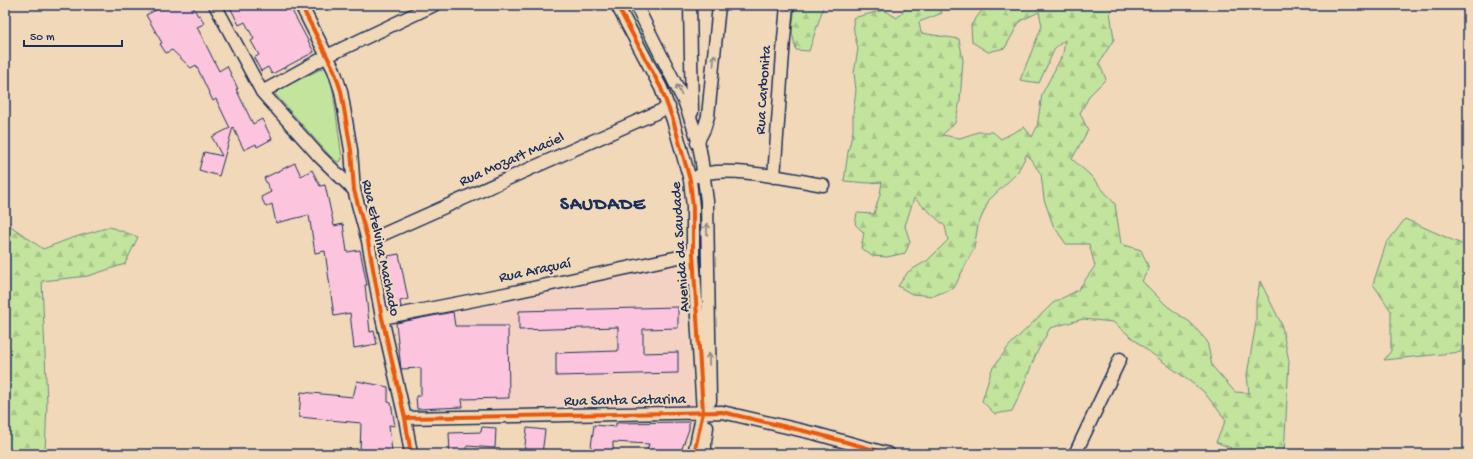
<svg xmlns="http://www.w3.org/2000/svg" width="1473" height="459" viewBox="0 0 1473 459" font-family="'Gochi Hand',sans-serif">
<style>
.built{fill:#f4d2c3}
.forest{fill:url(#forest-firs);stroke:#6f8a7e}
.park{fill:#c3e49d;stroke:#6f8a7e}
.garden{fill:url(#garden-dots);stroke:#6f8a7e}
.building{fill:#fcc5dd;stroke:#1b2f5e}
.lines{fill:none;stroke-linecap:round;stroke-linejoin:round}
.street-casing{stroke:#1b2f5e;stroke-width:15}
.street{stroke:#f0d8b8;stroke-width:12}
.cycleway-casing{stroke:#f0d8b8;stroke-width:6}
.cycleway{stroke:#e8590c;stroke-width:4}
.oneway{stroke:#86848b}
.labels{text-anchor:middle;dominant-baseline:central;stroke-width:4;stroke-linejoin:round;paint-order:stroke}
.street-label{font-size:15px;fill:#1b2f5e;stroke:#f0d8b8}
.district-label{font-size:19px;font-weight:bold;letter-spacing:1px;fill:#1b2f5e;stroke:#f0d8b8}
</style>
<defs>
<pattern id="forest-firs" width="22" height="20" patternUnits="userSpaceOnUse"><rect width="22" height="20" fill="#c3e49d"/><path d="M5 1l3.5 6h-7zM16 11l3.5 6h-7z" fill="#a7c48a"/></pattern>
<pattern id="garden-dots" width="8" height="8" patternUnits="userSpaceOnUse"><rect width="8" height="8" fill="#c3e49d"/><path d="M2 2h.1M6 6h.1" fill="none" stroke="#a7c48a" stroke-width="1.8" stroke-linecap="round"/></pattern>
</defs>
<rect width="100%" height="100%" fill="#f0d8b8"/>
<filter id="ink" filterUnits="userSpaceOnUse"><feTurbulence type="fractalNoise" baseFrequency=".025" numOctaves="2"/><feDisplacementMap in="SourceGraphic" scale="8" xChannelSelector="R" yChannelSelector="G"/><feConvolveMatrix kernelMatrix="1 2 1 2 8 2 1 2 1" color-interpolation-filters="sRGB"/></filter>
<g filter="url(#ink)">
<path class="built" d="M683,264l10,141 -229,2 -10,-97 133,-27z"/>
<path class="forest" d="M795,5h29l-15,46 -13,-1 -4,-18z
M909,5h30l3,8 -23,9 2,11 38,6 4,21 -3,41 -5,22 -13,12 18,3 18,-6h15l8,7 23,-12 8,10 5,-10 5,-33 21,-40 2,-14 -10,8 -16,35 -19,-3 22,-54 -3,-14 -19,9 -15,27 -17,4 -16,-10 -1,-17 15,-20h130l-6,7 4,27 -15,24 7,16 -16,16 -10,18 8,17 -16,29 18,16 25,29 6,40 20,6 8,18 -7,13 25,25 24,17 16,18 5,25 23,26 14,1 -2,-18 9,-52v-21l4,-21 21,42 8,38 -5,93h-54l1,-6 -15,-6 10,-22 -23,-29 -56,-41 -34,-28 -30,-3 -33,9 -14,26 -14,36 -10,21 -17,3 -13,-13 10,-32 17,-23 44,-43 25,-13 17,-24 -6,-22h-23l-13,-19 -9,-26 -3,-25 -14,-20 -10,19 -28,27 -11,25 -4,23 -20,40 -21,8 -21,-2 -14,-8 10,-14 20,-12 20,-20 -3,-14 -31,-28 -9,28 5,16 -5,11 -18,4 -15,-1 -11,-8 3,-15 -9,-9 2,-11 17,1 6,-20 2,-12 -14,1 -24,-2 4,-29 5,-21v-18l3,-23 -2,-17 4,-24 -4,-17 -1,-14 31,-8 13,8z
M1405,219l63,28v29l-2,5 -1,44 -4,27 -77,8 7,-9v-40l-18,-27 13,-40z
M5,222l38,27 29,-11 38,-11 28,10 -13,27 -37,12 -46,5 5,122 -2,50 6,1h-46z"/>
<path class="park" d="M323,68h3l5,9 11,81 -1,3 -3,1 -7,-5 -56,-63 3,-4z"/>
<path class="garden" d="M624,5h6l44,87v4l-2,1 -3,-3z"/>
<path class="building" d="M166,5h26l6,11 2,-1 4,9 -7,3 22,44 8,-5 11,23h-2l17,35 9,-5 10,20 -15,8 -1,-3 -12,6 -11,-23 -14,49 -20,-6 5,-18 18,4 -10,-19 18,-9 -14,-29 -3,2 -17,-36 -5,3 -19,-18 -6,3 -6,-9 2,-1 -16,-28z
M229,5h60l25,47 -42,22 -4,-7 -7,4 -7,-13 5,-3 -8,-14 3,-2 -9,-17 -6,3z
M295,163l6,13 11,-6 8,16 5,-1 9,41 9,-2 4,28 13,-2 7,35h-2l5,47 4,-1 3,13 -23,4 -4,-35 -16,3 -9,-65 -10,2 -6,-38 -33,8 -4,-19 -6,3 -5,-10 10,-5 -7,-14z
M399,254l9,45 -8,2 1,6 -11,2 -8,-47 7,-1 -1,-5z
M678,307v21l-35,1v24l35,-1v21l-122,3v-23l62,-2v-24l-99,3v-19z
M453,312l2,14h53l1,72 -47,1 1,8 -46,2 -1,-13h5v-28l-20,1 -5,-46z
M357,381l31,6v15l3,1 4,23 -6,-1 3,27 -32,1 1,-30 -62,-6 2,-25 52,5z
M689,422v7l-9,25h-34l3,-10 -36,-2v12h-23l4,-29 22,2v-4z
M482,427l14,1 -1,20 -28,-2v8h-17l-1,-21 32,-1z
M527,428l18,2 -3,24h-18z"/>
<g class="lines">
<defs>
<path id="street" d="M215,5l47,87 58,65 34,33
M301,5l33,65 7,21 10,59 3,40 14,51 14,77 23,100 6,36
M617,5l44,83 12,32 17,60 3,27v47l10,158 -9,42
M636,5l49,98 13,37 3,16 6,45 3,200
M690,5l2,107
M262,92l65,-36 107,-51
M697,143l7,-14 4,-13 11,-111
M698,176c24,-12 97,4 125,9
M774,177l10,-138 3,-34
M368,241l301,-134
M382,318l118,-23 193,-41
M405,418l317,-6 95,22 72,20
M705,454v-12l2,-15
M1075,454l45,-95"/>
</defs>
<use href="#street" class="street-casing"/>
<use href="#street" class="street"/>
<defs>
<path id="cycleway" d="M301,5l33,65 7,21 10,59 3,40 14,51 14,77 23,100 6,36
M617,5l44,83 12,32 17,60 3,27v47l10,158 -9,42
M405,418l317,-6 95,22 72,20"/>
</defs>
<use href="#cycleway" class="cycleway-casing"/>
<use href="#cycleway" class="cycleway"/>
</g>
<defs><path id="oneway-shaft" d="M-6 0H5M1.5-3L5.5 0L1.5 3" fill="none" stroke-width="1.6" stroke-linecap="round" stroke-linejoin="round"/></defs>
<g class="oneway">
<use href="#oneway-shaft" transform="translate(714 60) rotate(-85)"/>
<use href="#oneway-shaft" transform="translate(679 90) rotate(-116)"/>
<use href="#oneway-shaft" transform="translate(707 229) rotate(-91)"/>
<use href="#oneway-shaft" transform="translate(709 359) rotate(-91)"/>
</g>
</g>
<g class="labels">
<g class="street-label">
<text transform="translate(764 90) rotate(-86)">Rua Carbonita</text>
<text transform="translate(512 160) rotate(-24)">Rua Mozart Maciel</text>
<text transform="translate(681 247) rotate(-94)">Avenida da Saudade</text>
<text transform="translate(380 248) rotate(78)">Rua Etelvina Machado</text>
<text transform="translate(535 271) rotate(-12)">Rua Araçuaí</text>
<text transform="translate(625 401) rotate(-1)">Rua Santa Catarina</text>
</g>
<g class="district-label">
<text x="603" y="205">SAUDADE</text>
</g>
</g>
<rect width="1473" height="459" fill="none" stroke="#f0d8b8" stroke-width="20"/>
<rect x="10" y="10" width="1453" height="439" fill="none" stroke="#1b2f5e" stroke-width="1.5" filter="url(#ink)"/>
<path d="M24 40v6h98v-6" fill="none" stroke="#1b2f5e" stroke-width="2"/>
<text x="30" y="40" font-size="12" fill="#1b2f5e" stroke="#f0d8b8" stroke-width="3" paint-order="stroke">50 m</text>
</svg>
